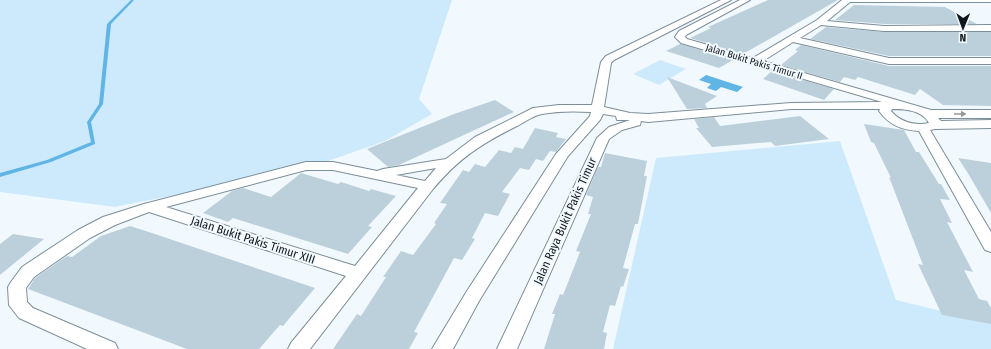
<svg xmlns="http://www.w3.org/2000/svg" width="991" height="349" viewBox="0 0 991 349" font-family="'Fira Sans Condensed',sans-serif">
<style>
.green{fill:#cdeafc}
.water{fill:#61b5e4}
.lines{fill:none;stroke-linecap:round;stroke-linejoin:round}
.stream{fill:#61b5e4;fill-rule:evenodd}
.building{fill:#bcd0dc}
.minor-casing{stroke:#7c8e99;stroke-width:2}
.minor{fill:#fff;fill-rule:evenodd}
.oneway{fill:#949799}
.labels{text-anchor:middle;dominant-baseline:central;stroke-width:4;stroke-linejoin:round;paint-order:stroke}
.far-street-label{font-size:10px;fill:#11181c;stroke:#f1f9fe}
.street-label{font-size:12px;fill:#11181c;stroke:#f1f9fe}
</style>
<rect width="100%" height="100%" fill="#f1f9fe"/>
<path class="green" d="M0,0h452l-33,99 13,15 -47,27 -77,27 -193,39 -115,-15z
M660,60l26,9 -27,16 -26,-11z
M840,141l56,159 95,23v26h-378l43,-191z"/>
<path class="water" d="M706,75l37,12 -6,5 -16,-5 -5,4 -9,-3 4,-4 -12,-4z"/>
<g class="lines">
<path class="stream" d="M131,0h3l-23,24 -8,80 -12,18 4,21v1l-44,18 -51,15v-4l47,-13 44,-18 -4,-20 12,-18 8,-80z"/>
</g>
<path class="building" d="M768,0h70l-95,54 -53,-16 21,-10 -3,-1z
M854,5l91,2 32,17h-93l-49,-4z
M826,27l58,5h107v24h-102l-79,-17z
M680,44h1l52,16 -14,8 -53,-17z
M801,45l88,21h102v40l-48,-1 -23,-16 -5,6 -57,-18 -3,3 -11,-3 -4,5 -59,-17 17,-14 -3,-1z
M772,71l62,18 -10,11 -61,-21z
M667,77l50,19 -12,8 2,4 -20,1z
M495,100l19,12 -115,53 -11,2 -21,-18 87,-35z
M800,116l29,23 -54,7 -4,-4 -59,5 -16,-19h3l-5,-9 20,-2 6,9z
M864,124l40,6 12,22h3l20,32h2l9,16 -10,-1 12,24 -5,-1 26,50 -9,-2 15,29 8,2 4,7v16l-49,-9 -24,-51 5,1 -34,-88 2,1 -17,-35 -3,-1z
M535,128l23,5 -2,4 10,2 -10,13 -6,-1 -7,10 -7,-2 -7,11 -9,-2 -18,24 8,2 -12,22 -13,-3 -13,25 3,1 -13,21 -8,-2 -40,74 4,1 -9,16h-76l24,-35 4,2 25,-39h-3l18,-26 12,4 23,-31 -2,-1 13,-19 -7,-1 23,-33 6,2 6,-8 10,3 14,-17 12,3 4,-6 8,2z
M605,153l42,8 -3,15h3l-9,48h-3l-12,44 6,1 -6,18 -2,-1 -6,20 -5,-1 -7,27 4,1 -3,16h-60l11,-35h-3l8,-20 3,1 17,-43 -4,-1 15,-37h-3l5,-17 -7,-2 12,-28h3z
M958,158l33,5v50l-22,-38z
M301,173l37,11 3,-2 28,9 2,-2 25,7 -28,30 4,1 -24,27 -115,-36 -5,4 -25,-9 29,-22 11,-3 28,9z
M130,226l19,6 166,56 -32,38 -3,-1 -21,24h-72l-159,-60 7,-11 32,-22 5,1 29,-21z
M13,234l31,5 -44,36v-31z"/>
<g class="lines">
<defs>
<path id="minor" d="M721,0h10l-117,60 -3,3 -7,44 26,6 18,1 143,-11 91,-1 -201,-59 -6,-6 4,-6 61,-31h10l-64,35 -1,2 2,2 66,19 64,-38 25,-20h149v2h-141l-23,19 57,5 107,-1v6h-107l-63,-6 -21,13 89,20h102v6h-102l-96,-22 -30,19 168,49h60v8h-53l3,3 50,-1v8l-56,1 -5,1 61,102v20l-6,-2 -66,-119c-17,-1 -30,-6 -40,-20l1,-2h-89l-143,13 -7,-1 -1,4 -18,5 -13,9 -92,210h-20l100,-211 12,-11 21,-7h-13l-1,-4 -13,-2 -3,6 -32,36 -89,145 -26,48h-21l35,-58 89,-137 34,-38 1,-4c-16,-1 -33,-1 -49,2 -8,1 -17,8 -25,12 -36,18 -58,32 -84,63l-123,160h-22l3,-6 55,-67 -197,-64 -34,13 -25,13 -56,39 -8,11 1,14 6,6 82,35 3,6h-31l-68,-31 -10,-13 -1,-18 3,-5 11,-15 56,-37 25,-13 41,-13 162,-42h27l44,9 6,-2 63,-10 29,-22 58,-29 26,-3h33l9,-43 5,-6zM892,109c13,0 30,1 37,14 -14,3 -29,-1 -38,-12zM436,168l-11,13 -29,-6zM306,170h27l85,18 -63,78 -189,-59z"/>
</defs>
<use href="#minor" class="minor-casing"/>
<use href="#minor" class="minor"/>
</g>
<defs><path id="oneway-solid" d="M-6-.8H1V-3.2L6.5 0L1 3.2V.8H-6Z"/></defs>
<use class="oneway" href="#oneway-solid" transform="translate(960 114)"/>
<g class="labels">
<g class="far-street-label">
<text transform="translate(754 62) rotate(17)">Jalan Bukit Pakis Timur II</text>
</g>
<g class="street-label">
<text transform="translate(565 221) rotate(-66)">Jalan Raya Bukit Pakis Timur</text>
<text transform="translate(253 240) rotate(18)">Jalan Bukit Pakis Timur XIII</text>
</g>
</g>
<g transform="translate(963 28) rotate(181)" stroke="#f1f9fe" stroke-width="3" paint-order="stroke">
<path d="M0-3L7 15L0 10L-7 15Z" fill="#11181c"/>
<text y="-6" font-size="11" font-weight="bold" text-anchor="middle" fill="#11181c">N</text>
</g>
</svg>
